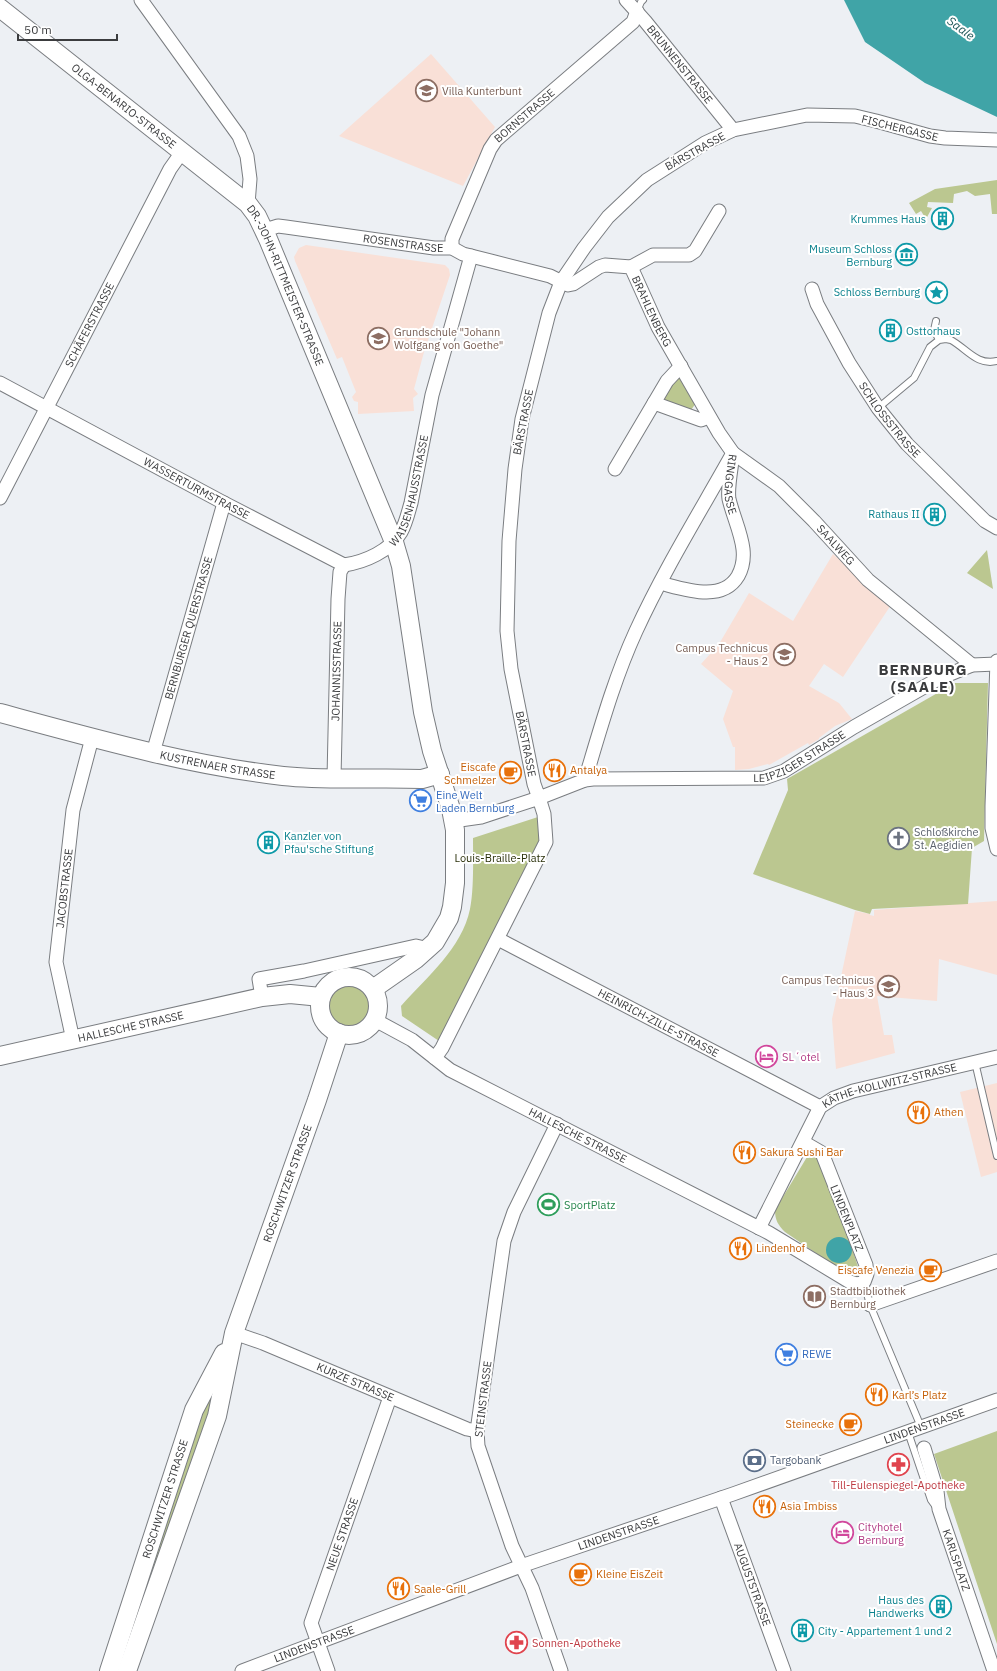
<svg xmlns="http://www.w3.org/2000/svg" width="997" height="1671" viewBox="0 0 997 1671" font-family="'IBM Plex Sans',sans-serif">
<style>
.industrial{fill:#f9e0d7}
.green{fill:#bbc790}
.water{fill:#40a4a7}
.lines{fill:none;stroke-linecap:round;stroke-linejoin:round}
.lane-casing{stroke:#7a7d81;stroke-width:8}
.street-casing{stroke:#7a7d81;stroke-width:15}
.secondary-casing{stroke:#7a7d81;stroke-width:20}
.lane{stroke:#fff;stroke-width:6}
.street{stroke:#fff;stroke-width:13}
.secondary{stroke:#fff;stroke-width:18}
.labels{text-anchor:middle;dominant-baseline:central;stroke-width:4;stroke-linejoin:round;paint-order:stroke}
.street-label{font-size:11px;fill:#3b3c3e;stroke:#fff}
.education-label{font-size:11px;fill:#785e54;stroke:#fff;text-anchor:start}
.culture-label{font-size:11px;fill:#0d838f;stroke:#fff;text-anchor:end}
.food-label{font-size:11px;fill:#c56008;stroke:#fff;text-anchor:start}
.shop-label{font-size:11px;fill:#366cbe;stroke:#fff;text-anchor:start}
.worship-label{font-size:11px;fill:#5b616d;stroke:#fff;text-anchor:start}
.park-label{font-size:11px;fill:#2b310b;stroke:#fff}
.hotel-label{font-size:11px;fill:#b23c85;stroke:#fff;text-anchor:start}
.leisure-label{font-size:11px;fill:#27864d;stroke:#fff;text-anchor:start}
.service-label{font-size:11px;fill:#4e5e75;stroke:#fff;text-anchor:start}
.health-label{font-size:11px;fill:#be3a42;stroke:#fff}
.water-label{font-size:12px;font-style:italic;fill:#1e5658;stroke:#fff}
.district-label{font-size:15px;font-weight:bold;letter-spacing:1px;fill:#3b3c3e;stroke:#fff}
</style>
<rect width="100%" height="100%" fill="#edf0f4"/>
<path class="industrial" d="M431,54l64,73 -32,59 -124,-50z
M306,245l139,20 4,4 1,6 -26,77 -10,37 4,5 -5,4 1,13 -56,3v-12l-4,-1 -2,-4 4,-5 -14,-35 -5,2 -42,-98 -1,-4 5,-9z
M833,554l58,51 -48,72 -19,-13 -15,22 30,17 13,16 -17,7 -16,12v1l-10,6 -1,-2 -39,22 -1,-1 -19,5 -14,1v-23h-2l-10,-28 10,-28 -32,-27 18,-20 30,-51 44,28z
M997,901v74l-58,-16 -2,42 -60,-5 7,39h8l3,18 -59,16 -4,-50 23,-108 15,3v1l4,1v-6z
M997,1083v89l-16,5 -21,-85z"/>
<path class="green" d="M997,180v34h-5l-2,-20 -15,2 -8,-5 -13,3 -1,9 -25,-1 -1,5 5,1 -6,11 -5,-8 -5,3 -7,-11 26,-14z
M680,376l16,27 -5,7 -30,-11z
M987,550l6,39 -26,-16z
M955,683h33l-4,158 -12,7 -4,56 -96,5 -2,5 -15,-4 -102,-36 35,-84 -1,-11z
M538,817l4,18 -103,206 -37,-25 -1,-10c26,-29 61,-58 69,-97 4,-20 3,-50 3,-71z
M329 1006a20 20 0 1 1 40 0a20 20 0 1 1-40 0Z
M813,1155l5,2 33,88 9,28 -4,4h-5l-66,-45c-7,-7 -10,-12 -10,-22l32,-53z
M222,1370l-8,43 -91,258h-8l82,-253z
M997,1431v213l-63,-190z"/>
<path class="water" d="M844,0h153v117l-72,-34 -60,-41z
M826 1250a13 13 0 1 1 26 0a13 13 0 1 1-26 0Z"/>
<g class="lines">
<defs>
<path id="lane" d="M637,11l4,-9 2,-2
M939,340l7,-1 5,1c16,9 26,26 46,21
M878,408l36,-30 16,-31 9,-7 -5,-10 2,-9
M975,1062l22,94
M864,1282l6,23 51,122
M908,1432l23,68 5,7"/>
<g id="street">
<path d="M141,0l98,136 8,20 3,23 -2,25"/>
<path id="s1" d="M626,0l19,21 88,109"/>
<path id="s2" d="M997,140l-52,-2 -15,-2 -54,-15 -21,-5 -48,-1 -74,15 -28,13 -58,37 -39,37 -24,31 -23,34 -12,31 -27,106 -7,50 -6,72 -2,90 4,38 23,115 5,14 46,-18 8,-1 171,-1 20,-7 70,-44 84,-48 34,-14 25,-1"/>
<path id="s3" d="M265,230l13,-4 8,1 148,21h18l11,6 8,2 79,20 18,9 5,-1 26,-17 6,-2 26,2 27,60 61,106 14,20 46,33 35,35 54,59 104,85"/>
<path id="s4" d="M452,248v-9l38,-90 6,-9 137,-118 4,-11"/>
<path d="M631,267l22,-12h36l6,-4 24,-40"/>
<path id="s5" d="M812,289l5,15 32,59 29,45 29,36 78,77 12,7"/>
<path id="s6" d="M0,383l224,120 120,62c21,-3 46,-14 57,-33 5,-9 7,-19 10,-29l21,-108 39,-139"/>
<path d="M654,403l47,17 8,-3"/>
<path d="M615,469l52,-88 14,-15"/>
<path id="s7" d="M0,498l170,-329 12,-17"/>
<path d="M997,661l-5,145v22l5,21"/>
<path id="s8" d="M153,753l71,-250"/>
<path id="s9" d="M334,778l4,-179 2,-27 4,-7"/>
<path id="s10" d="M585,780c15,-50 29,-101 51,-149 28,-61 64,-119 97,-178 -1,12 -6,35 -4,46 4,17 12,33 14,50 1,9 0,18 -5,27 -16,27 -54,13 -78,7"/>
<path id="s11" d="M498,939l322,168"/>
<path d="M262,997l-3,-18 45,-8 112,-25 13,3"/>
<path id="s12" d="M375,1020l37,20 38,30 319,163 81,49 7,2 7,-2 3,-8 -1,-9 -44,-112 -19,-11"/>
<path id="s13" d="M73,1040l-17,-78 17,-152 19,-72"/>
<path d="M435,1058l7,-10 104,-206 -2,-28 -5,-16 -58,19 -28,4"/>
<path d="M557,1124l-43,88 -10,29 -27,190 1,15 34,100 20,42 29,83"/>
<path id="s14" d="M759,1228l61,-121 14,-9 19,-7 144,-34"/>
<path d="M870,1305l127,-44"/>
<path id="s15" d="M234,1333l29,10 204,86 10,2"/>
<path id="s16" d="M924,1448l13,43 2,18 55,162"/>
<path id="s17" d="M721,1498l63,173"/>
<path id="s18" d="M242,1671l279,-105 212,-72 264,-94"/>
<path id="s19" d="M328,1671l-17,-48 79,-226"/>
</g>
<g id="secondary">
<path id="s20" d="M0,8l248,196 9,12 11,23 126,303 7,24 22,146 9,39 19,58 4,21v53l-3,24 -3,11 -14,24 -19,17 -43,30"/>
<path id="s21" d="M0,713c93,25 187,52 283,63 46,5 93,1 139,3l18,-5"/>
<circle cx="349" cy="1006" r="29"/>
<path id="s22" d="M0,1056l262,-59 28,-3 31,3"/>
<path id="s23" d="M109,1671l85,-261 30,-57"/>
<path id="s24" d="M127,1671l90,-255 17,-83 83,-233 22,-67"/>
</g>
</defs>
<use href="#lane" class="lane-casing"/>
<use href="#street" class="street-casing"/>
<use href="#secondary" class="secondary-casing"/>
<use href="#lane" class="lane"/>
<use href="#street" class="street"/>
<use href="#secondary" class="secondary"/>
</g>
<defs>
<symbol id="school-ring" viewBox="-11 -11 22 22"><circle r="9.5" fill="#fff" stroke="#8d6e63" stroke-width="1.5"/><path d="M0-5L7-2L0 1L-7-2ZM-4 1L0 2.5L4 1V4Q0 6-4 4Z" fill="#8d6e63"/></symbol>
<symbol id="building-ring" viewBox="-11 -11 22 22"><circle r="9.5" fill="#fff" stroke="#0f9aa8" stroke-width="1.5"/><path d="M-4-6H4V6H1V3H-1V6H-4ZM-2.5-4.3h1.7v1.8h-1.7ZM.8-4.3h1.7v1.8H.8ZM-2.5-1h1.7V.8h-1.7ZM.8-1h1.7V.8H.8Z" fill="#0f9aa8"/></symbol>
<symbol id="museum-ring" viewBox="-11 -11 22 22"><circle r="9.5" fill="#fff" stroke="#0f9aa8" stroke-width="1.5"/><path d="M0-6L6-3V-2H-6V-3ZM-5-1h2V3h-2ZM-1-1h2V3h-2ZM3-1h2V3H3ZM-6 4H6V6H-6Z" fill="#0f9aa8"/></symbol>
<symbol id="sight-ring" viewBox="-11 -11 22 22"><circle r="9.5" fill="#fff" stroke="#0f9aa8" stroke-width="1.5"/><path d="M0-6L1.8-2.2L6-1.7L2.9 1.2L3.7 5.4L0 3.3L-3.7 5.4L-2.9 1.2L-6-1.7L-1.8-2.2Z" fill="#0f9aa8"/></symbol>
<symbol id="restaurant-ring" viewBox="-11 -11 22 22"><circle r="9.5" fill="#fff" stroke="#e8710a" stroke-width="1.5"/><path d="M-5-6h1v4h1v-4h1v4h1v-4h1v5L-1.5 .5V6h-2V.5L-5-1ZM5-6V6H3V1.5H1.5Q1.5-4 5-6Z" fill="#e8710a"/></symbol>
<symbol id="cafe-ring" viewBox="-11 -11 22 22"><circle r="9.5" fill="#fff" stroke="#e8710a" stroke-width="1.5"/><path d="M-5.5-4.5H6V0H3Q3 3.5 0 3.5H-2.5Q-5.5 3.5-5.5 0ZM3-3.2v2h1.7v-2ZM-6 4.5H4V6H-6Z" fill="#e8710a"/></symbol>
<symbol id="supermarket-ring" viewBox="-11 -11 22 22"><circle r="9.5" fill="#fff" stroke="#3f7fe0" stroke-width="1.5"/><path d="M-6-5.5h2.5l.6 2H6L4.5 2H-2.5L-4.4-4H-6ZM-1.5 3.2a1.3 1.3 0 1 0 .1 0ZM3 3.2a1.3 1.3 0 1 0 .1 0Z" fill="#3f7fe0"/></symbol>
<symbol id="church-ring" viewBox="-11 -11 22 22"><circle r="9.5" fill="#fff" stroke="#6b7280" stroke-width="1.5"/><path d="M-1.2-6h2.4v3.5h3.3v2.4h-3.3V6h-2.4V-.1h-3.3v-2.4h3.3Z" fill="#6b7280"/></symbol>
<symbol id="hotel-ring" viewBox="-11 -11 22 22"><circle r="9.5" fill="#fff" stroke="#d1479c" stroke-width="1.5"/><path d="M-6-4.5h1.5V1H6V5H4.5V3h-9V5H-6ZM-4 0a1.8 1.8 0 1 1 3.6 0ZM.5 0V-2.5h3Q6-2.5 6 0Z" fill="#d1479c"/></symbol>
<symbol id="stadium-ring" viewBox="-11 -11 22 22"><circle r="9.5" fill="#fff" stroke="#2e9e5b" stroke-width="1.5"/><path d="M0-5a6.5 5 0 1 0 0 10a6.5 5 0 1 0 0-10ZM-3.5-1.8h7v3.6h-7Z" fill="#2e9e5b"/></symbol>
<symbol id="library-ring" viewBox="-11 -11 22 22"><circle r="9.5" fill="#fff" stroke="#8d6e63" stroke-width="1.5"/><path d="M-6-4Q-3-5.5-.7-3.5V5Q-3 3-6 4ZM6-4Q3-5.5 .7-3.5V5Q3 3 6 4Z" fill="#8d6e63"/></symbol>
<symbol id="bank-ring" viewBox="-11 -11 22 22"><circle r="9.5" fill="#fff" stroke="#5c6f8a" stroke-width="1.5"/><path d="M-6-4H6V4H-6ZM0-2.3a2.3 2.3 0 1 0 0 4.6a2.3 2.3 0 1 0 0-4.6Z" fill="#5c6f8a"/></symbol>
<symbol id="pharmacy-ring" viewBox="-11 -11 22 22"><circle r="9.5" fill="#fff" stroke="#e0444e" stroke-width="1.5"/><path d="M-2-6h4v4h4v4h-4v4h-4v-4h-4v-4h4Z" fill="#e0444e"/></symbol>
</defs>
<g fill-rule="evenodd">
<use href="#school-ring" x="414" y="78" width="25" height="25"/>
<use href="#building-ring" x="930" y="206" width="25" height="25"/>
<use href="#museum-ring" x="894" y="242" width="25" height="25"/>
<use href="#sight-ring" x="924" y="280" width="25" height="25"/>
<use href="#building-ring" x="878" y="318" width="25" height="25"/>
<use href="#school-ring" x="366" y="326" width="25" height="25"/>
<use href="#building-ring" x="922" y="502" width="25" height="25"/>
<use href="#school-ring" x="772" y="642" width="25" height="25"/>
<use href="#restaurant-ring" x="542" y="758" width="25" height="25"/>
<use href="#cafe-ring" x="498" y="760" width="25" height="25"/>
<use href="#supermarket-ring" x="408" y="788" width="25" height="25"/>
<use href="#church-ring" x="886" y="826" width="25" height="25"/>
<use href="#building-ring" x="256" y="830" width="25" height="25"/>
<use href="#school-ring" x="876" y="974" width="25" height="25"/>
<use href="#hotel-ring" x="754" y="1044" width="25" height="25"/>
<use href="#restaurant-ring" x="906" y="1100" width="25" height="25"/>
<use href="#restaurant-ring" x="732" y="1140" width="25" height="25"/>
<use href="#stadium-ring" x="536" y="1192" width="25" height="25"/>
<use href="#restaurant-ring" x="728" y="1236" width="25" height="25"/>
<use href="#cafe-ring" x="918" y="1258" width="25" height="25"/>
<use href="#library-ring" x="802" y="1284" width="25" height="25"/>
<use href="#supermarket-ring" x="774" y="1342" width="25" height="25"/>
<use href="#restaurant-ring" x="864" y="1382" width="25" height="25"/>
<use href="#cafe-ring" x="838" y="1412" width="25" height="25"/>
<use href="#bank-ring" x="742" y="1448" width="25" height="25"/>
<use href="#pharmacy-ring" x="886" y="1452" width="25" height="25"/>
<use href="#restaurant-ring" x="752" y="1494" width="25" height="25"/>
<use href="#hotel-ring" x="830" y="1520" width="25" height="25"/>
<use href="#cafe-ring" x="568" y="1562" width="25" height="25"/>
<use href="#restaurant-ring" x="386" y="1576" width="25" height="25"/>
<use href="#building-ring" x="928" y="1594" width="25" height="25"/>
<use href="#building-ring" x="790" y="1618" width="25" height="25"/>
<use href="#pharmacy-ring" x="504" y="1630" width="25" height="25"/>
</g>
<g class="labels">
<g class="street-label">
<text stroke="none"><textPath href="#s1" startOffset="84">BRUNNENSTRASSE</textPath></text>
<text stroke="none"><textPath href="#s20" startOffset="158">OLGA-BENARIO-STRASSE</textPath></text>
<text stroke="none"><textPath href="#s4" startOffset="155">BORNSTRASSE</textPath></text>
<text transform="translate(900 128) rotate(14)">FISCHERGASSE</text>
<text transform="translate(695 151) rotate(-29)">BÄRSTRASSE</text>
<text stroke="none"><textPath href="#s3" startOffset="140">ROSENSTRASSE</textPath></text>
<text stroke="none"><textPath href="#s20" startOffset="406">DR.-JOHN-RITTMEISTER-STRASSE</textPath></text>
<text stroke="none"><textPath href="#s3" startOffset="429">BRAHLENBERG</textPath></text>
<text stroke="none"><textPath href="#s7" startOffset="195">SCHÄFERSTRASSE</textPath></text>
<text stroke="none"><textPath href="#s5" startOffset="153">SCHLOSSSTRASSE</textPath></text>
<text transform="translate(523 422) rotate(-79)">BÄRSTRASSE</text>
<text stroke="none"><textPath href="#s6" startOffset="223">WASSERTURMSTRASSE</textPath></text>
<text stroke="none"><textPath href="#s10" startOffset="392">RINGGASSE</textPath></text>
<text stroke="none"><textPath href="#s6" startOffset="499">WAISENHAUSSTRASSE</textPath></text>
<text stroke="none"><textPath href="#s3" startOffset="731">SAALWEG</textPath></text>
<text stroke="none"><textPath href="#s8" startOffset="130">BERNBURGER QUERSTRASSE</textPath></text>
<text stroke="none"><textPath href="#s9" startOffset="107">JOHANNISSTRASSE</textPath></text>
<text stroke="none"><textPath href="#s2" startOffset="972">BÄRSTRASSE</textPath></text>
<text stroke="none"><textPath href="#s2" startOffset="1297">LEIPZIGER STRASSE</textPath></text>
<text stroke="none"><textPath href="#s21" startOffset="224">KUSTRENAER STRASSE</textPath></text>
<text stroke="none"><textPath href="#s13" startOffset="154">JACOBSTRASSE</textPath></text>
<text stroke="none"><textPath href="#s11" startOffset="181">HEINRICH-ZILLE-STRASSE</textPath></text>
<text stroke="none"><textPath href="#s22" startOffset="134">HALLESCHE STRASSE</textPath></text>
<text stroke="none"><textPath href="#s14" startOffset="209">KÄTHE-KOLLWITZ-STRASSE</textPath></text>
<text stroke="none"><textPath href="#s12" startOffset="234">HALLESCHE STRASSE</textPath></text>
<text stroke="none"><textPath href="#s24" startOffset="514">ROSCHWITZER STRASSE</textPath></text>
<text transform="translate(847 1218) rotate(68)">LINDENPLATZ</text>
<text stroke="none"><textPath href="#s15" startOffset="131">KURZE STRASSE</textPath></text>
<text transform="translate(483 1399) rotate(-83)">STEINSTRASSE</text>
<text stroke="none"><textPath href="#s18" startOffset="725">LINDENSTRASSE</textPath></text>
<text stroke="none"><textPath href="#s23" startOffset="181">ROSCHWITZER STRASSE</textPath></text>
<text stroke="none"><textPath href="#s18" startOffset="401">LINDENSTRASSE</textPath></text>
<text stroke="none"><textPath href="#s19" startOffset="145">NEUE STRASSE</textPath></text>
<text stroke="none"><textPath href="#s16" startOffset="117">KARLSPLATZ</textPath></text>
<text stroke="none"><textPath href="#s17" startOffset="92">AUGUSTSTRASSE</textPath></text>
<text stroke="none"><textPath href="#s18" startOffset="77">LINDENSTRASSE</textPath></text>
</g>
<g class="education-label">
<text x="442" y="91">Villa Kunterbunt</text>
<text x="394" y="332">Grundschule "Johann<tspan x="394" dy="13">Wolfgang von Goethe"</tspan></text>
<text x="768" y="648" text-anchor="end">Campus Technicus<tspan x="768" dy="13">- Haus 2</tspan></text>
<text x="874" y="980" text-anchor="end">Campus Technicus<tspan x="874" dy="13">- Haus 3</tspan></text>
<text x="830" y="1291">Stadtbibliothek<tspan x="830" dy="13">Bernburg</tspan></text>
</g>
<g class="culture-label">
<text x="926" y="219">Krummes Haus</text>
<text x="892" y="249">Museum Schloss<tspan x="892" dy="13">Bernburg</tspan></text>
<text x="920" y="292">Schloss Bernburg</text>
<text x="906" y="331" text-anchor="start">Osttorhaus</text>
<text x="920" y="514">Rathaus II</text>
<text x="284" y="836" text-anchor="start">Kanzler von<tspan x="284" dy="13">Pfau'sche Stiftung</tspan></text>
<text x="924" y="1600">Haus des<tspan x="924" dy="13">Handwerks</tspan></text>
<text x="818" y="1631" text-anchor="start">City - Appartement 1 und 2</text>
</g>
<g class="food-label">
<text x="496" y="767" text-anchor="end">Eiscafe<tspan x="496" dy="13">Schmelzer</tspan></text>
<text x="570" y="770">Antalya</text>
<text x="934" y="1112">Athen</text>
<text x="760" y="1152">Sakura Sushi Bar</text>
<text x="756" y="1248">Lindenhof</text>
<text x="914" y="1270" text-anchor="end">Eiscafe Venezia</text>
<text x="892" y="1395">Karl’s Platz</text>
<text x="834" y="1424" text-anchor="end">Steinecke</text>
<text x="780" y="1506">Asia Imbiss</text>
<text x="596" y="1574">Kleine EisZeit</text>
<text x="414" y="1589">Saale-Grill</text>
</g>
<g class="shop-label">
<text x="436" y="795">Eine Welt<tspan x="436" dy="13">Laden Bernburg</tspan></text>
<text x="802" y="1354">REWE</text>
</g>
<g class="worship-label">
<text x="914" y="832">Schloßkirche<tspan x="914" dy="13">St. Aegidien</tspan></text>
</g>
<g class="park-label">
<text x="500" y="858">Louis-Braille-Platz</text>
</g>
<g class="hotel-label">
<text x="782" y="1057">SL´otel</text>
<text x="858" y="1527">Cityhotel<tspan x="858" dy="13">Bernburg</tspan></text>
</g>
<g class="leisure-label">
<text x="564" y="1205">SportPlatz</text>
</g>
<g class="service-label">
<text x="770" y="1460">Targobank</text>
</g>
<g class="health-label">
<text x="898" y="1485">Till-Eulenspiegel-Apotheke</text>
<text x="532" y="1643" text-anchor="start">Sonnen-Apotheke</text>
</g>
<g class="water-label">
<text transform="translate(961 28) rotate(36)">Saale</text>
</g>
<g class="district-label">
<text x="923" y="669">BERNBURG<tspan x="923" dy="17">(SAALE)</tspan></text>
</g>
</g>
<path d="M18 34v6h99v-6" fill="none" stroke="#3b3c3e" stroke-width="2"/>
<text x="24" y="34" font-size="12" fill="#3b3c3e" stroke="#ffffff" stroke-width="3" paint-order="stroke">50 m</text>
</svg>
